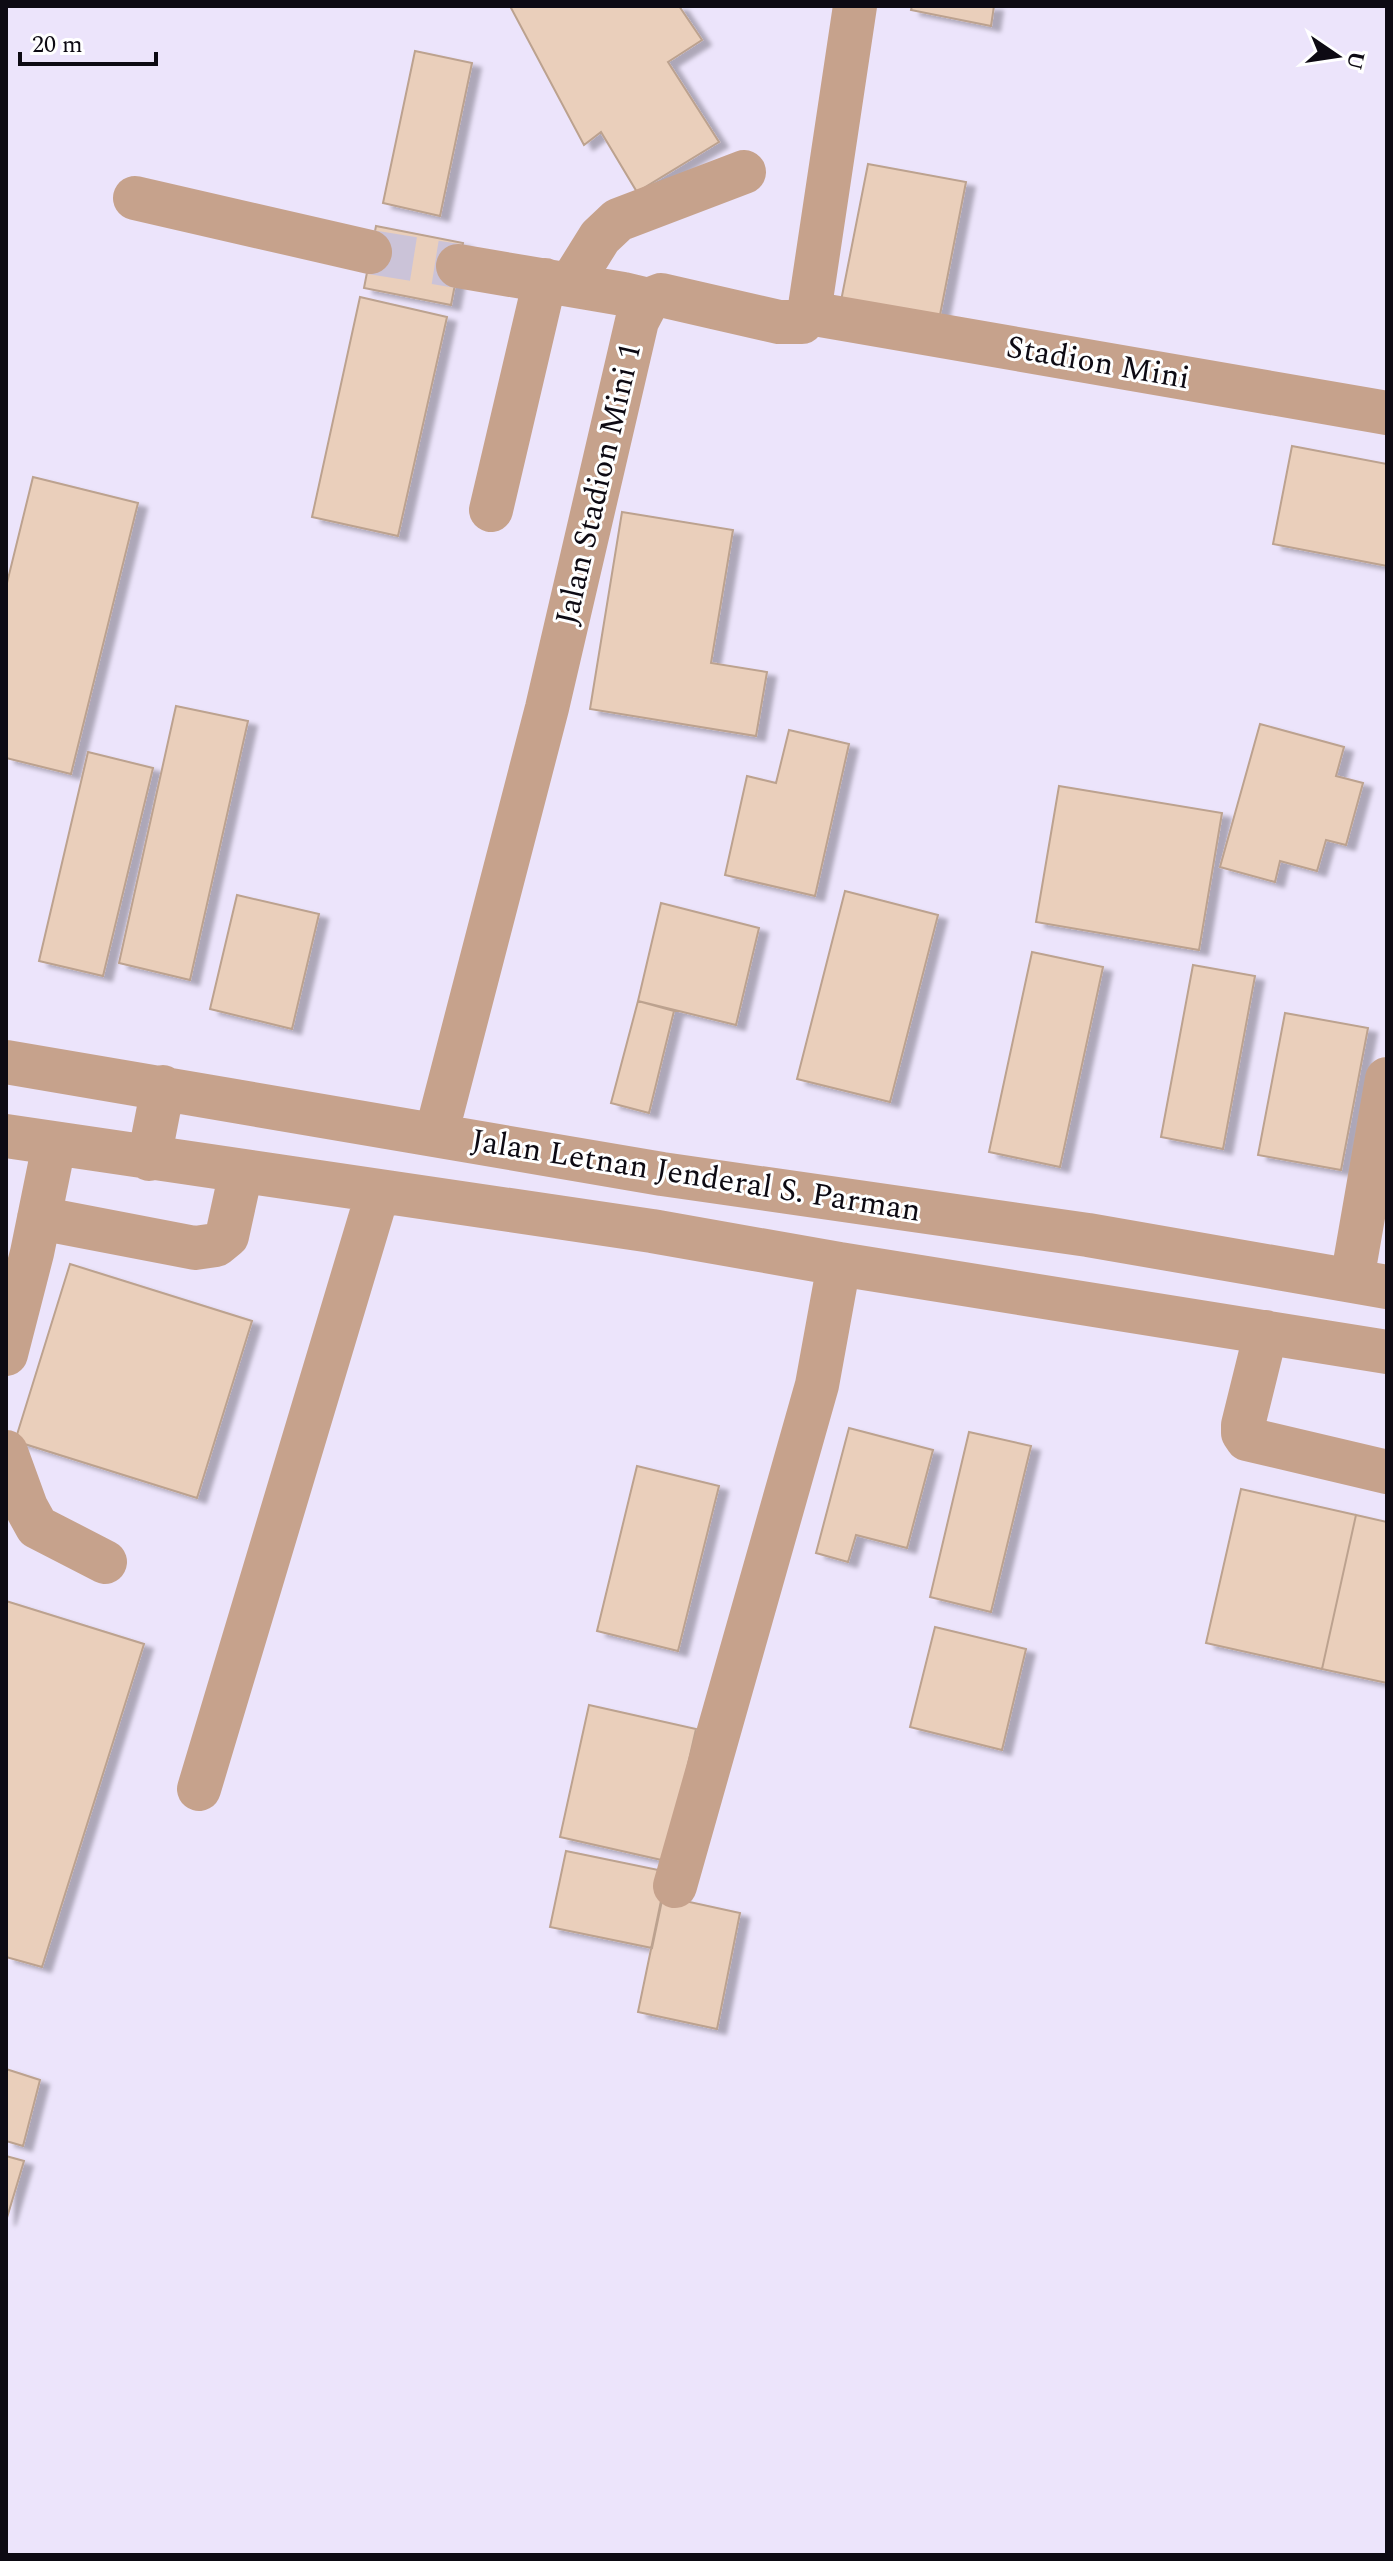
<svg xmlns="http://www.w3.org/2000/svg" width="1393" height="2561" viewBox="0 0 1393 2561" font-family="Spectral,serif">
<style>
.building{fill:#eacfbb;stroke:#bca28f;stroke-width:2;filter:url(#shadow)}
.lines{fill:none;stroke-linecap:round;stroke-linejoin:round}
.minor-tunnel{stroke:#cbc3d8;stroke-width:44;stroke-dasharray:44 22;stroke-linecap:butt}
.minor{stroke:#c6a28c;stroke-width:44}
.labels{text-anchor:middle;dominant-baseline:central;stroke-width:6;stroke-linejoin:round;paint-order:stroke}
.street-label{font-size:32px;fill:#0d0a13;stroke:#fff}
</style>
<defs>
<filter id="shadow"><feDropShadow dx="9" dy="5" stdDeviation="2" flood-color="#0004"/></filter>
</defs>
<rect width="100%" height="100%" fill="#ece4fb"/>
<path class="building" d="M510,6h169l23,34 -34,22 51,80 -82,50 -36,-60 -17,13z
M912,6h82l-3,20 -80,-16z
M415,51l57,12 -32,153 -57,-13z
M868,164l98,18 -27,138 -98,-19z
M376,226l87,17 -12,62 -87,-17z
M360,297l87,20 -49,219 -86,-19z
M1292,446l95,18v102l-114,-22z
M33,477l105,26 -67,271 -65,-16v-171z
M622,512l111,18 -22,133 56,9 -11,64 -166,-27z
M176,706l72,15 -58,259 -71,-17z
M1260,724l84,23 -8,29 27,7 -17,62 -20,-5 -9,31 -37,-10 -5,21 -55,-15z
M789,730l60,14 -34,152 -90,-21 22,-99 29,7z
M88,752l65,16 -50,208 -64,-15z
M1059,786l163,27 -23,137 -163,-28z
M845,891l93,24 -48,187 -93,-23z
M237,895l82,19 -27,115 -82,-20z
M661,903l98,25 -23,97 -98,-24z
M1032,952l71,15 -43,200 -71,-15z
M1193,965l62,11 -32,173 -62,-12z
M638,1001l36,10 -25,102 -38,-10z
M1285,1013l83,15 -27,142 -83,-15z
M70,1264l182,57 -55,177 -182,-57z
M849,1428l84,22 -26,98 -51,-13 -8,27 -32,-9z
M969,1432l62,14 -40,166 -61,-15z
M637,1466l82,20 -41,165 -81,-20z
M1241,1489l115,26 -34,154 -116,-26z
M1356,1515l31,7v161l-65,-14z
M6,1601l138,43 -102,323 -36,-10z
M935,1627l91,22 -24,101 -92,-23z
M589,1705l107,24 -30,132 -106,-24z
M566,1851l102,21 -16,76 -102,-21z
M662,1896l78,17 -23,116 -79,-17z
M6,2069l34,11 -17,66 -17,-5z
M6,2156l18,5 -18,60z"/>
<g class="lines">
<path class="minor-tunnel" d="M370,252l88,14"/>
<path class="minor" d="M135,198l235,54
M458,266l165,28 25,6
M570,285l30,-48 18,-17 126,-48
M809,313l578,100
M491,510l54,-230
M6,1062l656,112 426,61 299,52
M436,1135l111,-427 90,-387 11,-21 13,-5 118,27h23l7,-9 46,-307
M6,1136l646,95 187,33 548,88
M149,1159l14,-72
M39,1218l156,30 21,-3 11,-9 14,-64
M1352,1280l35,-201
M1266,1332l-23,93v8l4,6 140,33
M6,1354l26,-101 22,-108
M6,1452l20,55 11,20 68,35
M199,1789l179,-597
M675,1886l142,-501 22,-121"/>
</g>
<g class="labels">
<g class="street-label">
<text transform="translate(1098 363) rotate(10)">Stadion Mini</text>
<text transform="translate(599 484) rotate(-77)">Jalan Stadion Mini 1</text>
<text transform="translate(696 1176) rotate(9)">Jalan Letnan Jenderal S. Parman</text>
</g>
</g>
<rect width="1393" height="2561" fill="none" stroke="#0d0a13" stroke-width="16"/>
<g transform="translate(1337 56) rotate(103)" stroke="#ffffff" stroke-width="6" paint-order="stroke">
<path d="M0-6L14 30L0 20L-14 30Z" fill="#0d0a13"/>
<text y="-12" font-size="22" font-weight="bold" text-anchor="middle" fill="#0d0a13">U</text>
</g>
<path d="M20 52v12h136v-12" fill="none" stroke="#0d0a13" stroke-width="4"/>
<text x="32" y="52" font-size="24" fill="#0d0a13" stroke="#ffffff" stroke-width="6" paint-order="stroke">20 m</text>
</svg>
